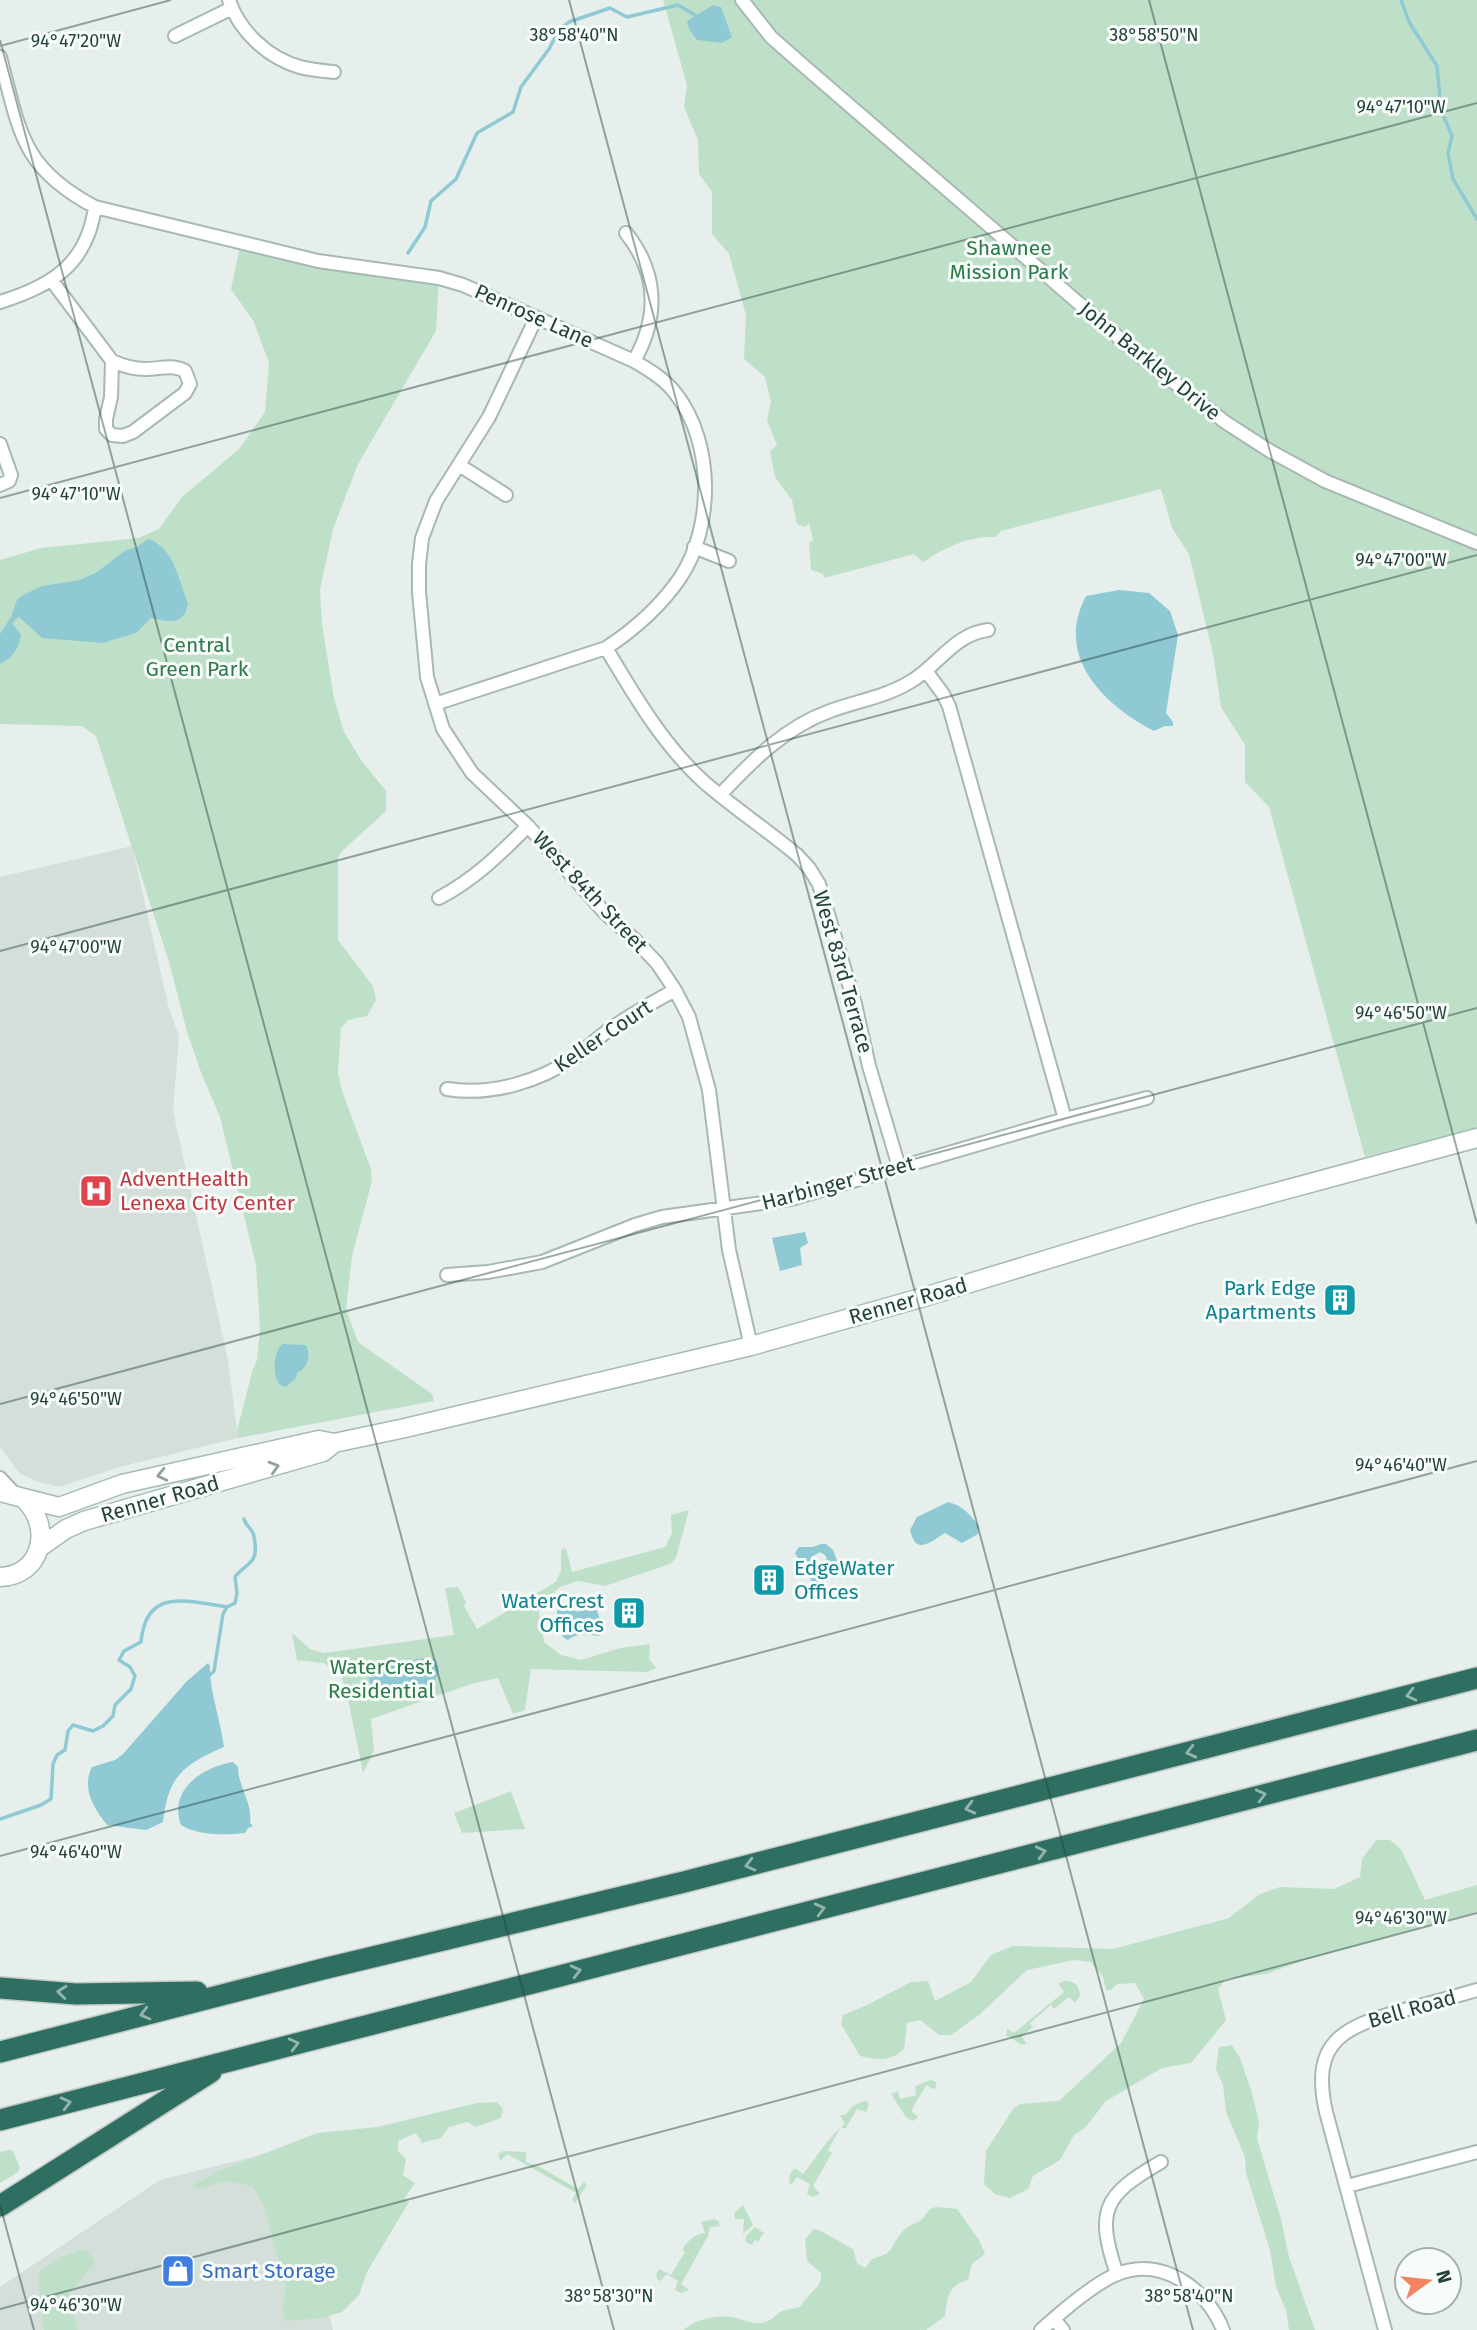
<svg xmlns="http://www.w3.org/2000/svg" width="1477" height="2330" viewBox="0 0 1477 2330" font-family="'Fira Sans',sans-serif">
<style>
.built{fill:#d4dfda}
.green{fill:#bfe0c8}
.water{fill:#8ec9d4}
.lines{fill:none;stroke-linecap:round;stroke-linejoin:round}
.stream{stroke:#8ec9d4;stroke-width:3.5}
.minor-casing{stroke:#a8b8b2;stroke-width:16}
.secondary-casing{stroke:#a4bbb3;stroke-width:21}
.motorway-casing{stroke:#c2cac8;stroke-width:24}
.minor{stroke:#fff;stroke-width:12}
.secondary{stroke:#fff;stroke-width:18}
.motorway{stroke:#2f6f62;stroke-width:21}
.oneway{stroke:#92a09c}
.oneway2{stroke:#93b5ae}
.ticks{fill:none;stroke:#24423a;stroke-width:2;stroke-opacity:0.45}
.labels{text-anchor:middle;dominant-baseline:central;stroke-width:6;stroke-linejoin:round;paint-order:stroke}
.park-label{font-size:21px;fill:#2d7a4b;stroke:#f7fbf9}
.street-label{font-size:21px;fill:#24423a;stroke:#f7fbf9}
.health-label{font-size:21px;fill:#be3a42;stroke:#f7fbf9;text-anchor:start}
.culture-label{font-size:21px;fill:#0d838f;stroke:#f7fbf9;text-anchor:end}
.shop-label{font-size:21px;fill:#366cbe;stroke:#f7fbf9;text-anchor:start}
.ticks-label{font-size:18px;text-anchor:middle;fill:#24423a;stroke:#f7fbf9;stroke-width:6;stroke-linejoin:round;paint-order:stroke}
</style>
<rect width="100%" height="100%" fill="#e6efeb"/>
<path class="built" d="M132,846l37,163 10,27 -6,75 55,249 10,78 -115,28 -64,21 -20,-5 -19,-8 -20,-27v-570z
M284,2149l49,181h-333v-43l160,-107z"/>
<path class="green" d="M663,0h814v1128l-112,29 -96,-350 -24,-25v-37l-24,-38 -8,-53 -24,-100 -17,-26 -11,-39 -160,42 -5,6c-28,-1 -50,10 -73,25l-9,-8 -90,24 -1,-4 -12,-4 -2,-27 4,-3 -4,-17 -4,4 -8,-3 -5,-24 -17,-23 -5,-26 7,-6 -10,-25 4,-18 -6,-25 -21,-18 2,-44 -17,-61 -17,-20v-42l-13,-18 -1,-34 -14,-33 3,-22z
M241,242l198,36 -3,53 -78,133 -25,65 -13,61 2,34 12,74 10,34 17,28 25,31v20l-45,41 -3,6v82l35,46 3,14 -9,16 -19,4 -7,8 -3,45 4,18 29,78 1,12 -20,75 -6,53 12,33 74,52 2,7 -196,37 -1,-7 15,-59 5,-12 3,-32 -4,-63 -36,-148 -18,-42 -15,-43 -17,-67 -74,-229 -14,-10 -82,-2v-164l41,-12 98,-10 20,-9 23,-32 58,-49 25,-36 4,-49 -15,-41 -23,-33z
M689,1510l-13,48 -6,6 -65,22 -27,-5 -18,6 -12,10 -9,15 5,30 17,13 20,5 39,-12 30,-4 -1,15 7,9 -9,4 -116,-3 -6,41 -12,4 -15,-36 -27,6 -100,35 3,32 -11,22 -17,-84 -7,-18 -16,-8 -26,-3 -5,-27 18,16 14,4 130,-18 -9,-47 13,-1 8,15 -2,4 13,23 79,-47 5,-11v-21l5,-2 6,24 93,-25 7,-14 -1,-18z
M511,1791l14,38 -63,4 -8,-20z
M1376,1840h14l11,9 24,51 52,-15v27l-172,48 -39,14 -40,5 -8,10 8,31 -35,43 -29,5 -56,33 -21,27 -11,7 -14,25 -27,16 -5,13 -18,9 -15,-4 -11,-10 2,-33 27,-42 7,-5 39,-3 62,-58 23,-44 -9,-16 -18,1 -6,6h-5l-3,-13 -12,-15 -17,-2 -47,10 -48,45 -28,20h-12l-19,-15 -13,3 -3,26c-14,13 -25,11 -44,7l-19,-32 2,-9 24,-10 44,-23 17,-1 7,20 36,-19 20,-27 21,-9 101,3 116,-31 31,-24 20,-7 54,2 26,-12 2,-18z
M1063,1981c11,-1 17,4 17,15l-5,7 -6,-6 -15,12 -3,-4 -21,18 3,4 -11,9 4,8 -4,1 -16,-10 1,-6 7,4 50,-41 -6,-8z
M1232,2045l8,13 11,32 8,31 -2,17 7,24 17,57 8,38 26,73h-26l-3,-20 -10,-23 -6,-37 -24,-77 -1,-16 -19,-45 -3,-27 -7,-16 3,-22z
M931,2080l5,2v6l-3,1 -7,-4 -15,26 7,6 -5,4 -7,-4 -15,-23 7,-3 2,8 16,-4 -1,-9z
M866,2100l3,4 -3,8 -9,-3 -12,20 -4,-2 -13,23 4,3 -19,33 7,8 -7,3 -6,-3 3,-10 -13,-7 -5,7 -3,-1 1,-9 5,-6 8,6c14,-16 25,-38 42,-50l-5,-9h5l8,-9z
M497,2102l6,7 -2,9 -25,9 -9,-5 -18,5 -8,11 -19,5 -6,-10 -18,8v10l8,8 -3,16 12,8 -11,16 5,3 -42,70 -8,23 -17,17 -19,6 -37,3c-7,-18 1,-25 -1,-42 -2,-11 -8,-21 -11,-32 -6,-24 -6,-40 -22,-61l-27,-5 -26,8 -6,-4 26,-14 98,-38 60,-6 100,-24z
M10,2150l3,1 7,17 -2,4 -18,11v-31z
M503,2151l23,1v10l14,5 38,22 6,-7 3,3 -12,18 -3,-3 4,-7 -69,-39 -7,7 -2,-7z
M743,2205l10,20 -10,9 1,-15h-9l-1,-6z
M936,2207l21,2 22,31 6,14 -13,10 -4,16c-20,5 -21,18 -23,36l-19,14h-242c9,-10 32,-15 46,-13 12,1 21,8 32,6 10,-1 14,-11 24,-13 6,-2 10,-1 15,-4 6,-13 22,-18 20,-33l-14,-12 -2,-22 9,-10c8,1 29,15 39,20l4,14 8,5 7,-9c26,-7 17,-14 32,-29 6,-6 14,-6 19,-12 5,-6 5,-9 13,-11z
M714,2219l4,2 2,5 -10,1 -2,9 -27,48 7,5v2l-7,2 -6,-3 3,-9 -12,-7 -5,7 -3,-1 -2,-5 3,-6 12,6 14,-23 -3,-2c6,-10 13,-16 23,-17l-4,-11z
M755,2227l10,7 -3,1 -4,7 -3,-2 -3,5 -7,-3 1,-6z
M81,2250l6,1 8,11c-5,8 -27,29 -27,36 -1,10 9,21 10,32h-34l-6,-50 2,-9 21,-14z"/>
<path class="water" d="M713,5l8,2 11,30 -10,6 -25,-3 -8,-11 -2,-8z
M148,539c26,8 31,42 40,65 -4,23 -21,17 -37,14l-15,15 -33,10 -61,-5 -23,-21 -7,6 9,12c-2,13 -9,24 -21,29v-30l11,-17 6,-17 6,-5 19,-9 38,-6 17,-8 29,-22 11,-3z
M1119,590l30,3 21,18 8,24 -12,78 7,9v4h-8l-11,5c-51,-26 -100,-75 -68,-135z
M805,1232l3,11 -8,5 2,17 -22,6 -8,-33z
M282,1344l24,1c5,11 2,22 -9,28l-1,5 -10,9 -6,-2c-8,-10 -7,-32 2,-41z
M948,1502c14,3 23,13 31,25l-1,7 -16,9 -17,-10c-15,9 -29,23 -35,-3l7,-13z
M821,1544h5l7,6 9,24 -10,4 -3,-4 -3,-18 -6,-4 -9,5v4l11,10 1,5 -4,6 -6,1 -18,-30 4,-6h14z
M565,1606l13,6 9,-7 9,4 9,22 -6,5c-12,-2 -20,-4 -31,4 -10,-4 -9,-16 -11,-26v-3z
M427,1658l9,2c8,14 -4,27 -18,28 -6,0 -12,-3 -17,-4 -14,9 -19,17 -32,-3l1,-12c10,-8 16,-5 27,-2l19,-8z
M208,1663l2,3c-1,23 11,56 14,81 -41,18 -56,29 -61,75l-17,8 -39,-5c-13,-17 -26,-37 -15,-58l23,-7 8,-6 64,-73z
M233,1762l5,5c0,20 15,36 12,56l3,3 -5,2 -3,5c-21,2 -46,3 -64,-8 -13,-36 22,-58 52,-63z"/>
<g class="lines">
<path class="stream" d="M1401,0l8,22 28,44 4,44 11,26 -4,17 5,26 24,40
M408,253l17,-26 6,-26 25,-22 21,-46 36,-21 8,-25 28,-38 10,-19 10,-8 41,-14 17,9 51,-12 17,10
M210,1675l4,-4 9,-57 4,-7 8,-4 2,-10 -2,-16c9,-12 23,-14 20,-32 0,-2 -1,-10 -2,-12 -3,-6 -7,-7 -9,-14
M0,1819l41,-14 10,-6 2,-35 4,-9 8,-5 3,-19 5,-6 20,6 10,-5 10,-10 2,-11 16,-16 4,-13 -5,-9 -11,-7 5,-9 17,-9c5,-55 46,-41 86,-35"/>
<defs>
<path id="minor" d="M229,0c10,31 39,58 71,67 11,3 23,4 34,5
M742,0l29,37 34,30 335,289 85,66 45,29 55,30 152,62
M175,36l57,-28
M0,57c20,75 21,111 95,150l223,54 121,17 24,7 171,76c15,9 31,18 42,33 38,49 38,133 4,184 -20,29 -45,51 -74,70l-171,56
M626,233c32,40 33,84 8,128
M52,281l60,80
M0,302c52,-16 87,-38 95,-95
M536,318l-47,99 -53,84 -14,37 -3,26v28l8,85 16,52 29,44 56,53 77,87 29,26 23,24 18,27 14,27 20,73 20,160 22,96
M112,361c11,5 21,8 33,8 15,0 27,-5 40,2l5,13 -5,9 -52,39 -10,4 -11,-1 -6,-6v-10l5,-22z
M0,444l11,31 -2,6 -9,4
M459,465l47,30
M694,547l35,14
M606,648c28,47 57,97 98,134 30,26 63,48 93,73l12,13 10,16 36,120 14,62 30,101
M926,671l17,23 6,12 116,413
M720,795c32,-34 65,-68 110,-84 27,-10 55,-14 80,-29 28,-16 44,-48 78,-52
M439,898c36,-19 61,-44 89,-72
M447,1089c43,7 93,-7 129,-33 11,-8 22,-18 34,-27 21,-14 43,-27 65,-39
M447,1275l41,-3 54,-10 93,-37 27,-8 129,-18 274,-80 82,-21
M0,1478l15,16
M1347,2186l130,-34
M1117,2274c-22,-64 -13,-79 44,-112
M1054,2319l9,11
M1041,2330c19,-17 51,-45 74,-55 45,-20 92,13 108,55
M1385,2330l-59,-218c-16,-71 17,-85 78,-102 24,-6 49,-13 73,-20"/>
<path id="secondary" d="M0,1492l59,15 63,-23 197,-44 15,3 71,-15 346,-82 173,-49 272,-83 281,-76
M39,1548l27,-19 18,-8 239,-69 11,-9
M0,1577c42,-1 53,-50 25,-77"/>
<path id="motorway" d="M0,1988l76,6 121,-2
M0,2052l323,-83 361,-87 793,-204
M0,2120l1477,-380
M0,2206l211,-134"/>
</defs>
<use href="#minor" class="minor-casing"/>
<use href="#secondary" class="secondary-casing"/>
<use href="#motorway" class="motorway-casing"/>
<use href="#minor" class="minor"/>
<use href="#secondary" class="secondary"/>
<use href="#motorway" class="motorway"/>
</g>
<defs><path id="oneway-chevron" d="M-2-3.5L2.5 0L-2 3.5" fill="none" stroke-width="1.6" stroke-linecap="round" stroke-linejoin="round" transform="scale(1.75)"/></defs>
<g class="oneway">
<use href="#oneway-chevron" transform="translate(274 1467) rotate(-16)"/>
<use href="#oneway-chevron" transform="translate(162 1475) rotate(167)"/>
</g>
<g class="oneway2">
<use href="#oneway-chevron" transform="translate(1411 1695) rotate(166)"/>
<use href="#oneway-chevron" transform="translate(1191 1752) rotate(166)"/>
<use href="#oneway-chevron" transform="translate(1261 1795) rotate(-14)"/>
<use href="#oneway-chevron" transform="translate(970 1808) rotate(166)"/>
<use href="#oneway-chevron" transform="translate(1041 1852) rotate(-14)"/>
<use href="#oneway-chevron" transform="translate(750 1865) rotate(166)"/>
<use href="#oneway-chevron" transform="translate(820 1909) rotate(-14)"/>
<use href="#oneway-chevron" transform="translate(576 1971) rotate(-14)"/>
<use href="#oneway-chevron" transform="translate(62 1992) rotate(-174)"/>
<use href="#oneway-chevron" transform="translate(145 2014) rotate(165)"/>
<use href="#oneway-chevron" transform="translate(294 2044) rotate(-14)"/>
<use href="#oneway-chevron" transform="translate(66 2103) rotate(-14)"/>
</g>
<path class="ticks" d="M569,0l624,2330M1149,0l328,1224M0,40l614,2290M0,46l171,-46M0,498l1477,-395M0,951l1477,-396M0,1404l1477,-396M0,1856l1477,-395M0,2205l34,125M0,2309l1477,-396"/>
<defs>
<symbol id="hospital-square" viewBox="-11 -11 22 22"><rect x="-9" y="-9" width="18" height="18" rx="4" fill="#e0444e" stroke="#f7fbf9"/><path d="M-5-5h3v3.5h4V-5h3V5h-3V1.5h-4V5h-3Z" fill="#fff"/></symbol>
<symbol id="building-square" viewBox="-11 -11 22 22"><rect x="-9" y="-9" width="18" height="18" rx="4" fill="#0f9aa8" stroke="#f7fbf9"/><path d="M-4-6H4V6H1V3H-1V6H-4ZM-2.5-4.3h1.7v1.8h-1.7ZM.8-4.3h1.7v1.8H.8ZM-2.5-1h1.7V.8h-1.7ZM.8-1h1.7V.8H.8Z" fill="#fff"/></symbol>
<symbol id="shop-square" viewBox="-11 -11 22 22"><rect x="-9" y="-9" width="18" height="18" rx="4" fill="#3f7fe0" stroke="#f7fbf9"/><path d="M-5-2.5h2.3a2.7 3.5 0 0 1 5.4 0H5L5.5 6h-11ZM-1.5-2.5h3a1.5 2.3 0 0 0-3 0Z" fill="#fff"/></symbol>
</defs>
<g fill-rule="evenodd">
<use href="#hospital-square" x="77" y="1172" width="38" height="38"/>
<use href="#building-square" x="1321" y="1281" width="38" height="38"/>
<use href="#building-square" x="750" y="1561" width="38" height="38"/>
<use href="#building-square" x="610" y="1594" width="38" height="38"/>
<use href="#shop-square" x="159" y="2252" width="38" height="38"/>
</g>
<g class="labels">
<g class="park-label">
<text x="1009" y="248">Shawnee<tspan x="1009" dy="24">Mission Park</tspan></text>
<text x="197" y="645">Central<tspan x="197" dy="24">Green Park</tspan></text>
<text x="381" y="1667">WaterCrest<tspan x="381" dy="24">Residential</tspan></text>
</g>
<g class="street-label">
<text transform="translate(534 316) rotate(24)">Penrose Lane</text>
<text transform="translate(1150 361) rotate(39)">John Barkley Drive</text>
<text transform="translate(590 892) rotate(47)">West 84th Street</text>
<text transform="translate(843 972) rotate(74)">West 83rd Terrace</text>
<text transform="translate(603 1036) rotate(-34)">Keller Court</text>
<text transform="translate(838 1183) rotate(-15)">Harbinger Street</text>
<text transform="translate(908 1301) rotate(-16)">Renner Road</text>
<text transform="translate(160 1499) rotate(-16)">Renner Road</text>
<text transform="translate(1412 2009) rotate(-16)">Bell Road</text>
</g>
<g class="health-label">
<text x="120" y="1179">AdventHealth<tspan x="120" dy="24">Lenexa City Center</tspan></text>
</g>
<g class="culture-label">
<text x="1316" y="1288">Park Edge<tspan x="1316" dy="24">Apartments</tspan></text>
<text x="794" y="1568" text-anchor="start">EdgeWater<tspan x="794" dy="24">Offices</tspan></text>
<text x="604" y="1601">WaterCrest<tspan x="604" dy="24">Offices</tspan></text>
</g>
<g class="shop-label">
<text x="202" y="2271">Smart Storage</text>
</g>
</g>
<g class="ticks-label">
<text x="1154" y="41">38°58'50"N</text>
<text x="574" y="41">38°58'40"N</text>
<text x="76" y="47">94°47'20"W</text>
<text x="1401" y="113">94°47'10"W</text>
<text x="76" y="500">94°47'10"W</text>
<text x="1401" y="566">94°47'00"W</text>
<text x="76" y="953">94°47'00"W</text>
<text x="1401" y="1019">94°46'50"W</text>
<text x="76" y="1405">94°46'50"W</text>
<text x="1401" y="1471">94°46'40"W</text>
<text x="76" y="1858">94°46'40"W</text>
<text x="1401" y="1924">94°46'30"W</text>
<text x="609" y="2302">38°58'30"N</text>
<text x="1189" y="2302">38°58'40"N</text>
<text x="76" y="2311">94°46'30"W</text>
</g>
<g transform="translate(1428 2281) rotate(75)"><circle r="33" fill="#f7fbf9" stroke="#a3b1ad" stroke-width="2"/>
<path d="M0-5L12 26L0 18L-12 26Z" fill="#f4845f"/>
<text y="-10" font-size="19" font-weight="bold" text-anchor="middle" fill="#24423a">N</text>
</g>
</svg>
